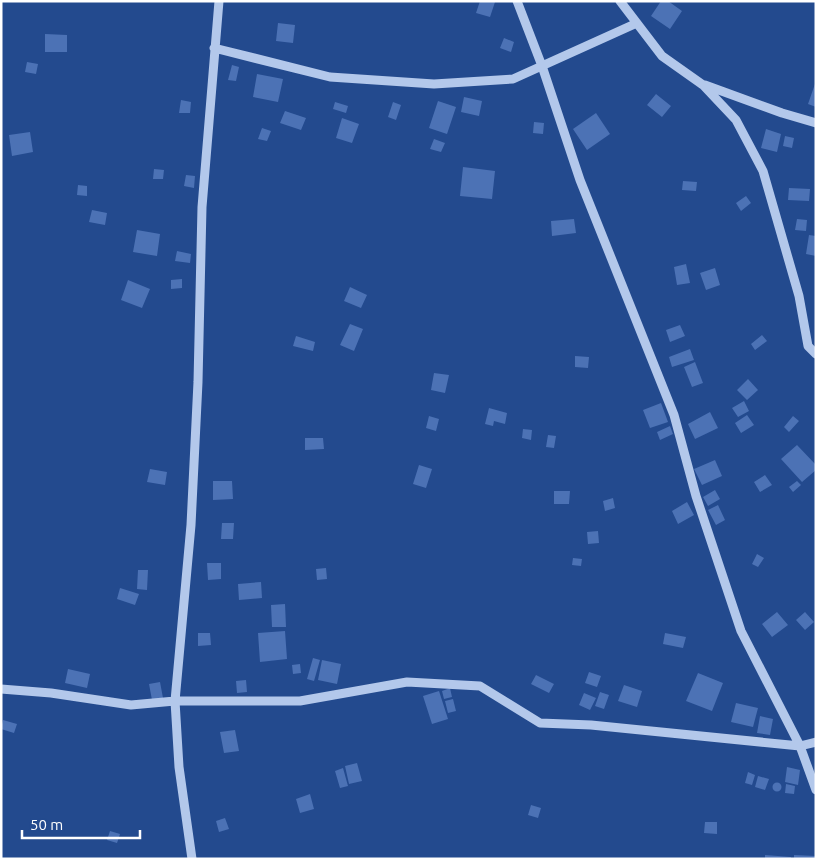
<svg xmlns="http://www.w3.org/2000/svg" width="817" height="860" viewBox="0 0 817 860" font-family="Ubuntu,sans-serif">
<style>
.building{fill:#4c72b5}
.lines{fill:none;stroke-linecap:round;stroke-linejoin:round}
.minor{stroke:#b3c8eb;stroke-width:9}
</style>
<rect width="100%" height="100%" fill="#234a8e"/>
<path class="building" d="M480,1l15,1 -5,15 -14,-4z
M661,1h7l14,10 -12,18 -19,-13z
M278,23l17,2 -2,18 -17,-2z
M45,34l22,1v17h-22z
M504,38l10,4 -3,10 -11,-4z
M27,62l11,2 -2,10 -11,-2z
M232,65l7,2 -3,14 -8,-1z
M257,74l26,5 -5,23 -25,-5z
M816,81v26l-8,-3z
M656,94l15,12 -9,11 -15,-12z
M464,97l18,4 -3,15 -18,-4z
M181,100l10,2 -1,11h-11z
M438,101l18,6 -9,27 -18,-6z
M335,102l13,4 -2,7 -13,-4z
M393,102l8,3 -5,15 -8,-3z
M285,111l21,7 -5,12 -21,-7z
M596,113l14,21 -23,16 -14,-21z
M342,118l17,6 -7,19 -16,-5z
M534,122l10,1 -1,11 -10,-1z
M262,128l9,3 -4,10 -9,-2z
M766,129l15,5 -4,18 -16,-4z
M30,132l3,20 -21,4 -3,-21z
M785,136l9,2 -2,10 -9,-2z
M434,139l11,4 -4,9 -11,-3z
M463,167l32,4 -3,28 -32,-3z
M154,169l10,1 -1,9h-10z
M186,175l9,1 -1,12 -10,-2z
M683,181l14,1 -1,9 -14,-1z
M78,185l9,1v10l-10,-1z
M789,188l21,1 -1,12 -21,-1z
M746,196l5,7 -10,8 -5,-8z
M92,210l15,3 -2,12 -16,-3z
M574,219l2,14 -24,3 -1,-15z
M797,219l10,1 -1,11 -11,-1z
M137,230l23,4 -3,22 -24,-4z
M809,235l7,1v20l-10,-2z
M177,251l14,3 -1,9 -15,-2z
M686,264l4,19 -13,2 -3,-18z
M715,268l5,17 -14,5 -6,-17z
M182,279v9l-11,1v-9z
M128,280l22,9 -8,19 -21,-8z
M350,287l17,8 -6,13 -17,-7z
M350,324l13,5 -9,22 -14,-6z
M680,325l5,11 -15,6 -4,-12z
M762,335l5,6 -12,9 -4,-6z
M296,336l19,6 -2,9 -20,-5z
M690,349l4,11 -22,7 -3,-10z
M575,356l14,1 -1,11 -13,-1z
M695,362l8,21 -11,4 -8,-20z
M434,373l15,2 -4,18 -14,-3z
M748,379l10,11 -11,10 -10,-10z
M744,401l5,10 -11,6 -6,-9z
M661,403l7,19 -18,6 -7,-18z
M489,408l18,5 -2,11 -11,-3 -1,5 -8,-2z
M710,412l8,16 -23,11 -7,-15z
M747,415l7,10 -13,8 -6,-10z
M429,416l10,3 -3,12 -10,-3z
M793,416l6,5 -10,11 -5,-5z
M670,426l3,8 -13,6 -3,-8z
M523,429l9,1 -1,10 -9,-2z
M548,435l8,1 -2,12 -8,-1z
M305,438h18l1,11 -19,1z
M797,445l19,20v5l-14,12 -21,-23z
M715,460l7,16 -20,9 -8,-16z
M419,465l13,4 -6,19 -13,-4z
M150,469l17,3 -2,13 -18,-3z
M765,475l7,10 -12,7 -6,-10z
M213,481h19l1,18 -20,1z
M797,481l4,4 -8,7 -4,-5z
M715,490l5,9 -12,7 -5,-9z
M554,491h16l-1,13h-15z
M613,498l2,10 -10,3 -2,-10z
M687,502l7,13 -16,9 -6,-13z
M718,505l7,15 -9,5 -8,-15z
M222,523h12l-1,16h-12z
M598,531l1,12 -11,1 -1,-12z
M757,554l7,4 -6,9 -6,-3z
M573,558l9,1 -1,7 -9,-1z
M207,563h14v16l-13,1z
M326,568l1,11 -10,1 -1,-11z
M138,570h10l-1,20 -10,-1z
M261,582l1,16 -23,2 -1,-16z
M120,588l19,6 -4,11 -18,-6z
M285,604l1,23h-14l-1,-22z
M777,612l11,13 -16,12 -10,-13z
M805,612l9,10 -9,8 -9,-10z
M285,631l2,28 -27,3 -2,-29z
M198,633h12l1,12 -13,1z
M665,633l21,4 -3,11 -20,-4z
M313,658l7,2 -6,21 -7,-2z
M322,660l19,4 -4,20 -19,-4z
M300,664l1,9 -8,1 -1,-9z
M68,669l22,5 -3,14 -22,-5z
M589,672l12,4 -4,11 -12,-4z
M698,673l25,10 -11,28 -26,-10z
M536,675l18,9 -5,9 -18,-9z
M246,680l1,12 -10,1 -1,-12z
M160,682l3,16 -11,2 -3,-16z
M624,685l18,6 -5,16 -19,-6z
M450,688l2,9 -8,2 -2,-8z
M439,691l9,28 -16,5 -9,-28z
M600,692l9,3 -5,14 -9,-3z
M584,693l12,5 -6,12 -11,-5z
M453,699l3,12 -8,2 -3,-12z
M736,703l22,5 -5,19 -22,-5z
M760,716l13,3 -3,16 -13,-2z
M3,720l14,4 -3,9 -13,-4z
M235,730l4,21 -15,2 -4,-21z
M357,763l5,18 -13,3 -4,-18z
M787,767l13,3 -2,15 -13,-3z
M343,768l5,18 -8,2 -5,-17z
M748,772l7,3 -3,10 -7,-2z
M758,776l11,3 -4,11 -10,-3z
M772.5 787a4.5 4.5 0 1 1 9 0a4.5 4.5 0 1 1-9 0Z
M786,784l9,2 -1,8 -9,-1z
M310,794l4,15 -14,4 -4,-14z
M531,805l10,3 -3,10 -10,-3z
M225,818l4,11 -10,3 -3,-11z
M705,822h12v12l-13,-1z
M110,831l10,3 -3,9 -10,-3z
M765,855l26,2v2h-26z
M794,855l22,1v3h-22z"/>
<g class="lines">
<path class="minor" d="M517,1l25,65 38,114 94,235 22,81 45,135 59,115 16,44
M620,1l42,55 41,29 33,35 27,51 36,125 9,50 8,8
M214,48l116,29 104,7 79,-5 124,-56
M705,85l77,28 34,10
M1,689l50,4 80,12 44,-4h125l107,-19 73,4 60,37 51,2 209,21 16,-4
M192,859l-13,-92 -4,-66 16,-176 7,-143 4,-175 17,-206"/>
</g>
<rect width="817" height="860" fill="none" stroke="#ffffff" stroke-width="5"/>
<path d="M22 830v8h118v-8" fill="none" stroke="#ffffff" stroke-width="2.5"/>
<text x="30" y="830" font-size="15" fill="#ffffff" stroke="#234a8e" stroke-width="4" paint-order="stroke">50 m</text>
</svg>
